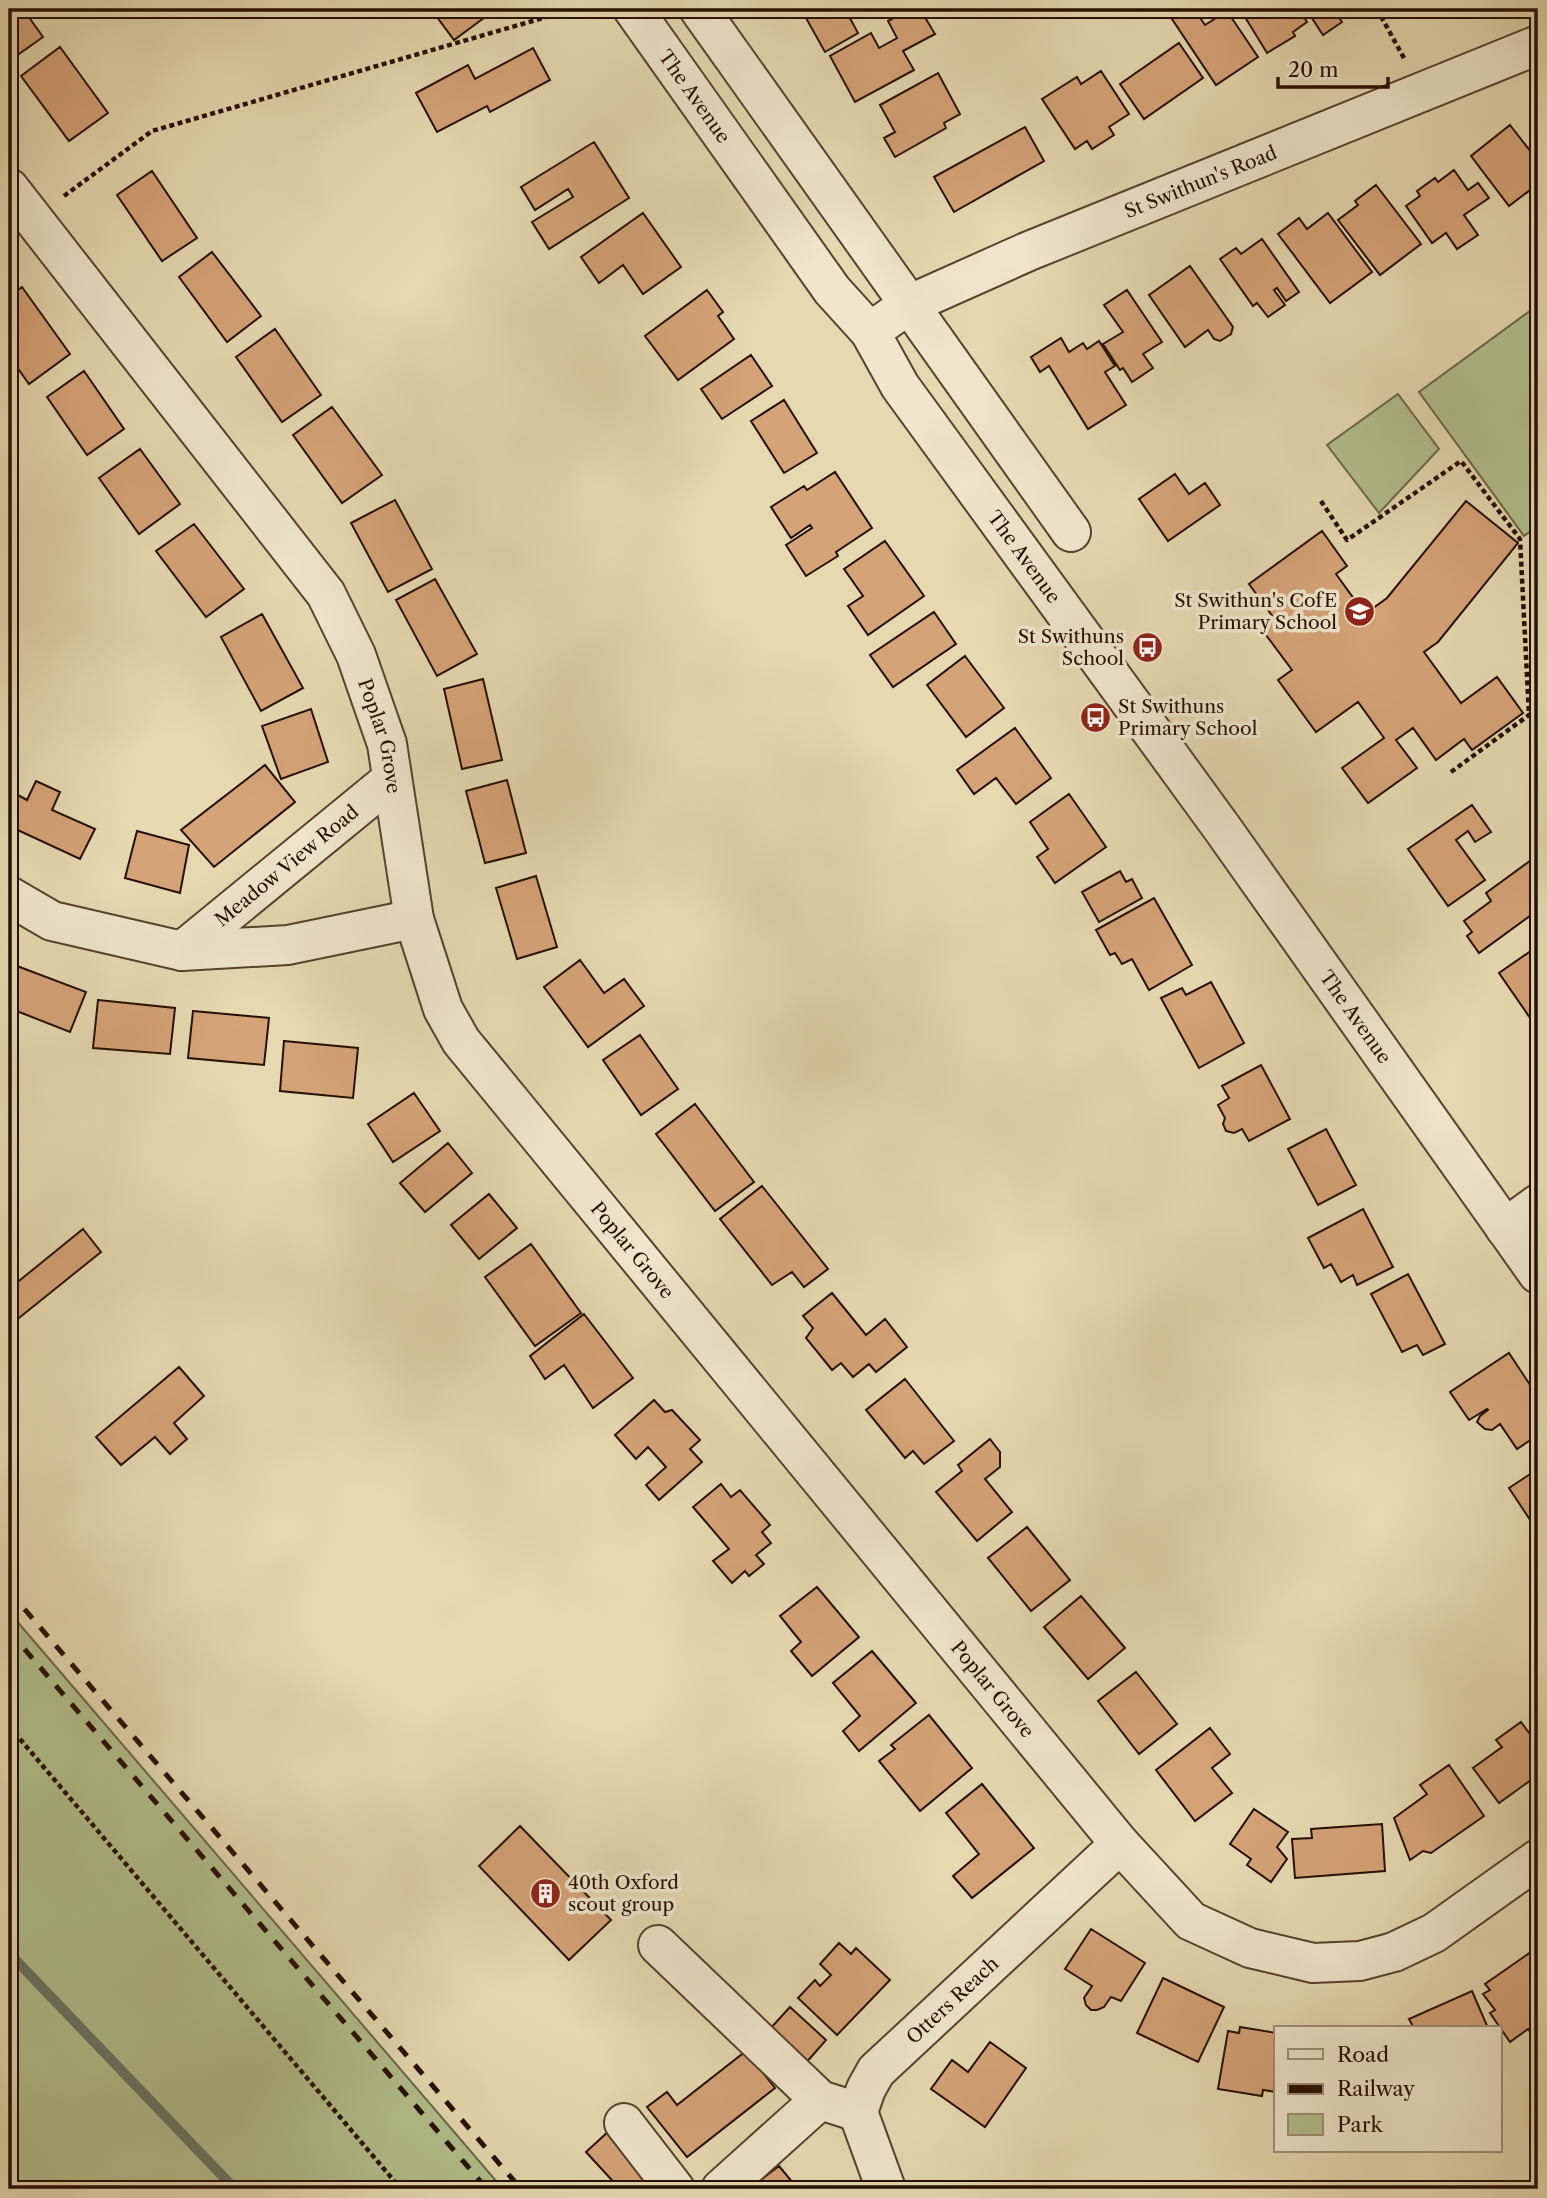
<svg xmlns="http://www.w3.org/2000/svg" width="1547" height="2198" viewBox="0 0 1547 2198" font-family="'Libre Caslon Text',serif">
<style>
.green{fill:#b2c08e;stroke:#6c6848;stroke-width:2}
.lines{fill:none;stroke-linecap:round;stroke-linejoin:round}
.stream{stroke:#697666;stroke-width:10}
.building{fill:#d5a378;stroke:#260f01;stroke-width:2}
.minor-casing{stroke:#56422d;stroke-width:42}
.path{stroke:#260f01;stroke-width:4.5;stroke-dasharray:5 3.5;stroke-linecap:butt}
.minor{stroke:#efe6cd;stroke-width:38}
.rail{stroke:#260f01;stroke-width:5;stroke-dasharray:12 12;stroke-linecap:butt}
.labels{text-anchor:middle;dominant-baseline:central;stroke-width:7;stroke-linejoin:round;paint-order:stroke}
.street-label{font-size:19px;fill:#260f01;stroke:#efe6cd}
.poi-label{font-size:19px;fill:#260f01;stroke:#efe6cd;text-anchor:end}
</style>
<rect width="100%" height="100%" fill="#e6d9b2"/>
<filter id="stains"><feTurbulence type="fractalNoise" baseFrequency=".00286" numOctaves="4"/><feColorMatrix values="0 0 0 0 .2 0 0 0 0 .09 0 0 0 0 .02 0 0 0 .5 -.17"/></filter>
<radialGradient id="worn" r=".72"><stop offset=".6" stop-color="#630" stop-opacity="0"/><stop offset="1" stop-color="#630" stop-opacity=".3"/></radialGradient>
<path class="green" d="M1538,305v221l-14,10 -105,-144z
M1398,394l41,55 -60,64 -52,-68z
M9,1612l494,577h-494z"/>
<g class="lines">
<path class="stream" d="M9,1953l226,236"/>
</g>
<path class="building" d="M9,9h14l20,28 -34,24z
M431,9h65l-42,31z
M801,9h44l13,24 -33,19z
M910,9h10l15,25 -32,17 11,19 -59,32 -25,-46 41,-23 8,15 18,-10 -9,-17z
M1188,9h6l11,16 22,-14 31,46 -42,28 -44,-66z
M1240,9h59l8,13 -14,10 2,4 -28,17z
M1306,9h44l-12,7 4,6 -19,13z
M1179,43l24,35 -59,41 -24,-35z
M60,47l48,66 -39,28 -48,-65z
M533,48l17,32 -60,32 -3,-6 -50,26 -21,-39 52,-28 7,14z
M1101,71l28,43 -20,13 5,8 -22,14 -5,-8 -12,8 -33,-50 35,-22 4,7z
M938,73l22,41 -16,9 2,5 -51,29 -11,-19 11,-6 -15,-27z
M1510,125l28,36v23l-29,22 -38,-50z
M1025,127l19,34 -90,51 -20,-35z
M594,142l35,56 -80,51 -17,-27 41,-25 -5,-8 -33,21 -14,-23z
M1454,170l14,20 10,-7 11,15 -25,17 14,20 -21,14 -11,-16 -14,10 -26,-37 14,-10 -3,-5 18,-13 3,4z
M152,171l45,67 -35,23 -45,-66z
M1376,185l45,59 -41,31 -42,-55 20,-15 -3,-4z
M643,213l38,54 -38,27 -20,-29 -24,18 -18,-26z
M1328,213l44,59 -42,31 -52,-69 21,-16 8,11z
M1262,239l37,53 -13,9 -9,-13 -3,2 11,15 -17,12 -11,-14 -4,3 -33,-47 16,-11 5,6z
M212,252l49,64 -34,26 -48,-65z
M1190,266l43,61 -2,7 -11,7 -6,-2 -6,-9 -23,17 -36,-52z
M22,287l48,67 -41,30 -20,-28v-59z
M707,290l16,22 -5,4 16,23 -56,41 -33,-44z
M1127,290l35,52 -19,12 10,14 -21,14 -9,-14 -3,2 -17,-26 20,-12 -19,-27z
M275,329l46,66 -39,27 -46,-65z
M1061,338l8,14 14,-9 4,6 12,-8 16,25 -10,6 21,33 -38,24 -39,-63 -9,6 -9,-15z
M751,355l21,31 -50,33 -21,-30z
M84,371l40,58 -37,26 -40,-58z
M784,400l33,53 -33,20 -33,-52z
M332,407l50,68 -40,28 -49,-68z
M140,449l40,55 -41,30 -40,-56z
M835,472l37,56 -36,24 2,4 -32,20 -20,-31 26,-17 -2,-3 -19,13 -20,-31 33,-21 3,4z
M1175,474l14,20 16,-11 15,22 -52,36 -29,-42z
M395,500l37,69 -44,23 -37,-69z
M1466,501l52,42 -80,99 -14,10 37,51 36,-26 26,36 -51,37 -8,-11 -28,21 -23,-32 -17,12 21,28 -49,35 -26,-35 42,-30 -26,-36 -42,30 -38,-52 14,-10 -32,-43 13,-10 -24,-33 73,-53 25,35 -11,8 29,40 22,-16z
M194,524l50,65 -38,28 -50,-66z
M885,541l39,55 -56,39 -20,-29 15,-10 -19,-27z
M435,579l42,75 -40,22 -41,-76z
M934,612l22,32 -63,43 -23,-32z
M262,614l41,74 -42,23 -40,-74z
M965,656l39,52 -38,29 -39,-52z
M483,679l19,81 -40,9 -18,-80z
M311,709l17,53 -47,17 -19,-53z
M1015,728l36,50 -35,26 -20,-26 -22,16 -17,-24z
M265,765l30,37 -81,65 -33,-37z
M507,780l19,73 -41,10 -19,-72z
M36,781l24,11 -8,18 43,19 -15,30 -71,-33v-17l7,-15 11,6z
M1069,794l37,53 -51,36 -18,-26 11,-8 -18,-27z
M1472,805l19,27 -16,10 -7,-11 -12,9 29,40 -37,26 -40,-57z
M137,831l52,14 -9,48 -55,-15z
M1538,855v37l-8,5 8,13 -59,43 -12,-17 5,-4 -8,-11 27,-20 -5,-8z
M1120,871l6,11 6,-3 10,19 -43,24 -17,-30z
M536,876l21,71 -40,12 -21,-71z
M1154,898l38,67 -43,25 -17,-31 -10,5 -7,-11 -5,2 -14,-25z
M1538,946v80l-1,2 -38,-55z
M580,960l24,33 20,-14 20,27 -56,41 -44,-60z
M17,966l69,26 -16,40 -61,-24v-21z
M1211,982l33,61 -45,25 -38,-70 21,-10 4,7z
M98,1000l77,8 -5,46 -77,-6z
M193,1011l76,7 -5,47 -76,-7z
M640,1035l38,54 -37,26 -38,-55z
M284,1041l74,7 -5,50 -73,-7z
M1261,1065l29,54 -41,22 -7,-12 -8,4 -8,-2 -3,-7 2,-6 -7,-13 11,-7 -7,-12z
M414,1093l26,38 -47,31 -25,-38z
M695,1104l59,78 -39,29 -59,-77z
M1326,1129l30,56 -38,20 -30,-56z
M448,1143l24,30 -47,39 -25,-29z
M762,1186l66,83 -24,18 -12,-15 -20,13 -52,-66z
M489,1194l28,34 -38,31 -28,-34z
M1363,1209l30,58 -36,18 -4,-10 -12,7 -10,-18 -7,4 -16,-30z
M83,1229l18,23 -92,74v-37z
M531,1244l50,69 -46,33 -50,-69z
M1408,1274l37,70 -22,11 -6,-10 -15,7 -31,-58z
M832,1293l34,42 19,-16 22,28 -31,25 -7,-8 -16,13 -12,-14 -9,7 -26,-32 7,-10 -10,-12z
M584,1314l49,64 -40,30 -29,-43 -19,14 -15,-23z
M1509,1353l29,44v38l-21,14 -17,-25 -8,6 -7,-1 -8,-7 3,-6 8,-6 -1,-1 -18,11 -19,-28z
M179,1367l25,29 -30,27 13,16 -17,15 -15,-17 -34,28 -25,-28z
M905,1379l49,62 -30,23 -11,-13 -8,7 -39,-48z
M654,1400l11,12 7,-2 28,30 -10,9 12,13 -43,38 -13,-15 20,-18 -18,-20 -12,12 -21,-24z
M990,1439l10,13v15l-15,12 27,33 -35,29 -41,-49 26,-21 -4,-6z
M1538,1469v63l-29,-44z
M721,1484l10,13 9,-7 30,35 -8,7 9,11 -15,12 8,9 -15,12 -4,-5 -13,12 -19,-22 16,-12 -36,-42z
M1027,1527l43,53 -39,31 -43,-53z
M817,1587l42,50 -47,39 -21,-25 10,-9 -21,-26z
M1081,1596l44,52 -37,31 -44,-52z
M872,1651l44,52 -57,48 -16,-20 17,-15 -27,-33z
M1136,1672l41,52 -38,30 -41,-53z
M929,1715l43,53 -52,43 -41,-50 16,-12 -4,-4z
M1521,1722l17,23v30l-39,28 -26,-35 29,-21 -6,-7z
M1210,1728l20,26 -18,14 20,25 -37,28 -39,-51z
M1449,1765l35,51 -53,37 -8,-2 -13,9 -16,-42 33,-24 -7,-9z
M982,1784l52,64 -62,50 -19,-22 26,-22 -33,-41z
M1254,1809l34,23 -11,15 10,12 -16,23 -24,-17 4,-6 -21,-15z
M1382,1824l3,47 -90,7 -3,-39 20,-1 -1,-9z
M520,1826l91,94 -42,40 -90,-94z
M1091,1929l54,34 -24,38 -10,-4 -7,10 -7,3h-6l-5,-5 -2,-7 8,-12 -27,-17z
M839,1943l12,11 5,-6 34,32 -53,55 -39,-37 17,-18 5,6 11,-11 -11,-11z
M1538,1947v85l-7,1 -3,-4 -18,13 -20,-29 5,-3 -12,-16 7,-4 -5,-6z
M1163,1978l61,29 -26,55 -61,-29z
M1472,1991l16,37h-74l-5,-9z
M790,2007l36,33 -21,24 -36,-34z
M1240,2027l36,6v59l-13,-2 -1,6 -44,-7 10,-58 11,2z
M990,2042l36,26 -41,59 -54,-38 21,-29 16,12z
M746,2051l29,37 -88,69 -40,-50 20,-15 10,13z
M610,2130l54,59h-44l-34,-37z
M779,2166l19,23h-49z"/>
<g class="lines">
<defs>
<g id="minor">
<path id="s1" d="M633,9l199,281 38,42 30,54 322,442 316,446"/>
<path d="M699,9l372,523"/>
<path id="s2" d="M9,188l317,406 30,61 31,89 27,175 29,90 18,32 659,803 71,77 59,27 63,15 47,-2 34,-9 40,-19 104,-74"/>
<path id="s3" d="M870,332l38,-27 121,-54 509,-206"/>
<path d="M9,896l43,25 130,30 106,-6 126,-26"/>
<path id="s4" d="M182,951l210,-172"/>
<path d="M1505,1228l33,-24"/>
<path d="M658,1945l162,155 38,12"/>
<path d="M624,2123l51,66"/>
<path d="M721,2189l99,-89"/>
<path id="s5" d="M886,2189l-28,-77 8,-23 10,-18 244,-227"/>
</g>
</defs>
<use href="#minor" class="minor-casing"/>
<path class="path" d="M1377,9l28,51
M64,196l88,-65 422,-122
M1321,501l26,39 114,-79 59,78 9,176
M1451,772l78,-57 9,-1
M9,1726l392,463"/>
<use href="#minor" class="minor"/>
<path class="rail" d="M9,1591l512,598
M9,1631l478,558"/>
</g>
<defs>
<symbol id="school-disc" viewBox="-11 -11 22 22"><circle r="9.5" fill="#8f2418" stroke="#efe6cd"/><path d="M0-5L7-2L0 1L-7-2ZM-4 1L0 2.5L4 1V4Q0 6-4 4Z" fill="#fff"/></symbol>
<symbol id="bus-disc" viewBox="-11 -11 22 22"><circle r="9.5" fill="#8f2418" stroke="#efe6cd"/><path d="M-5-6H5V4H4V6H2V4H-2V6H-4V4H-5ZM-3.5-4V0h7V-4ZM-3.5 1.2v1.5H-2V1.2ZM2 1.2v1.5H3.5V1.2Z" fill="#fff"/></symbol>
<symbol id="building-disc" viewBox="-11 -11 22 22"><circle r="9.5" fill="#8f2418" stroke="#efe6cd"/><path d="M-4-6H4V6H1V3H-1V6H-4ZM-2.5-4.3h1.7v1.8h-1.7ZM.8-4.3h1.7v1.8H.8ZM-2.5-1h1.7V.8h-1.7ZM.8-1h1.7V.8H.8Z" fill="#fff"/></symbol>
</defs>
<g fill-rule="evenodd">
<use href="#school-disc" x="1342" y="594" width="35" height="35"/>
<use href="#bus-disc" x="1130" y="630" width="35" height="35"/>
<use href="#bus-disc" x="1078" y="700" width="35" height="35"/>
<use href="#building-disc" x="528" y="1876" width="35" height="35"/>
</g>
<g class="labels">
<g class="street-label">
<text stroke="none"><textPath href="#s1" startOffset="107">The Avenue</textPath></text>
<text stroke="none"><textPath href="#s3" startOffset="364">St Swithun's Road</textPath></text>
<text stroke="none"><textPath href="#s1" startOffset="674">The Avenue</textPath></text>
<text stroke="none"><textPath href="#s2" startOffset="668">Poplar Grove</textPath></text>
<text stroke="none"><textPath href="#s4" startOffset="135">Meadow View Road</textPath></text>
<text stroke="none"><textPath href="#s1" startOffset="1241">The Avenue</textPath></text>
<text stroke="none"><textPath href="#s2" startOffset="1256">Poplar Grove</textPath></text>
<text stroke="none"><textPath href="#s2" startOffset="1824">Poplar Grove</textPath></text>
<text stroke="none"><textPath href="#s5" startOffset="231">Otters Reach</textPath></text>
</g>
<g class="poi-label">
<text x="1337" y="600">St Swithun's CofE<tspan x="1337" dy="22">Primary School</tspan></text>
<text x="1124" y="636">St Swithuns<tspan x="1124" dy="22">School</tspan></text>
<text x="1118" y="706" text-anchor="start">St Swithuns<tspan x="1118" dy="22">Primary School</tspan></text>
<text x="568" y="1882" text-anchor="start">40th Oxford<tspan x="568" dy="22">scout group</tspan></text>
</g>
</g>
<rect width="1547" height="2198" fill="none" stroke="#e6d9b2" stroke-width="35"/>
<rect x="10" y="10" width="1526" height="2177" fill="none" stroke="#260f01" stroke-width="3.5"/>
<rect x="18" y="18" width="1512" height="2163" fill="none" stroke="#260f01" stroke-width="2"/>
<rect x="1274" y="2026" width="228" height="126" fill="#efe6cd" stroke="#9f907b" stroke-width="2"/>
<rect x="1288" y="2049" width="35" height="10" fill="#efe6cd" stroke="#9f907b" stroke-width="2"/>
<text x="1337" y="2062" font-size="21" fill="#260f01">Road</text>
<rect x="1288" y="2084" width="35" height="10" fill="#260f01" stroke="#9f907b" stroke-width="2"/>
<text x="1337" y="2096" font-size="21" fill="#260f01">Railway</text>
<rect x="1288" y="2114" width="35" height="21" fill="#b2c08e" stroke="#9f907b" stroke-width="2"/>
<text x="1337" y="2132" font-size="21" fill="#260f01">Park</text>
<path d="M1278 77v10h110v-10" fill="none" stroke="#260f01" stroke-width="3.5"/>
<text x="1288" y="77" font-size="21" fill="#260f01" stroke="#efe6cd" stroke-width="5" paint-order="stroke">20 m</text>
<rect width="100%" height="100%" filter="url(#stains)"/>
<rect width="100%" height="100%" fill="url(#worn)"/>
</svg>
